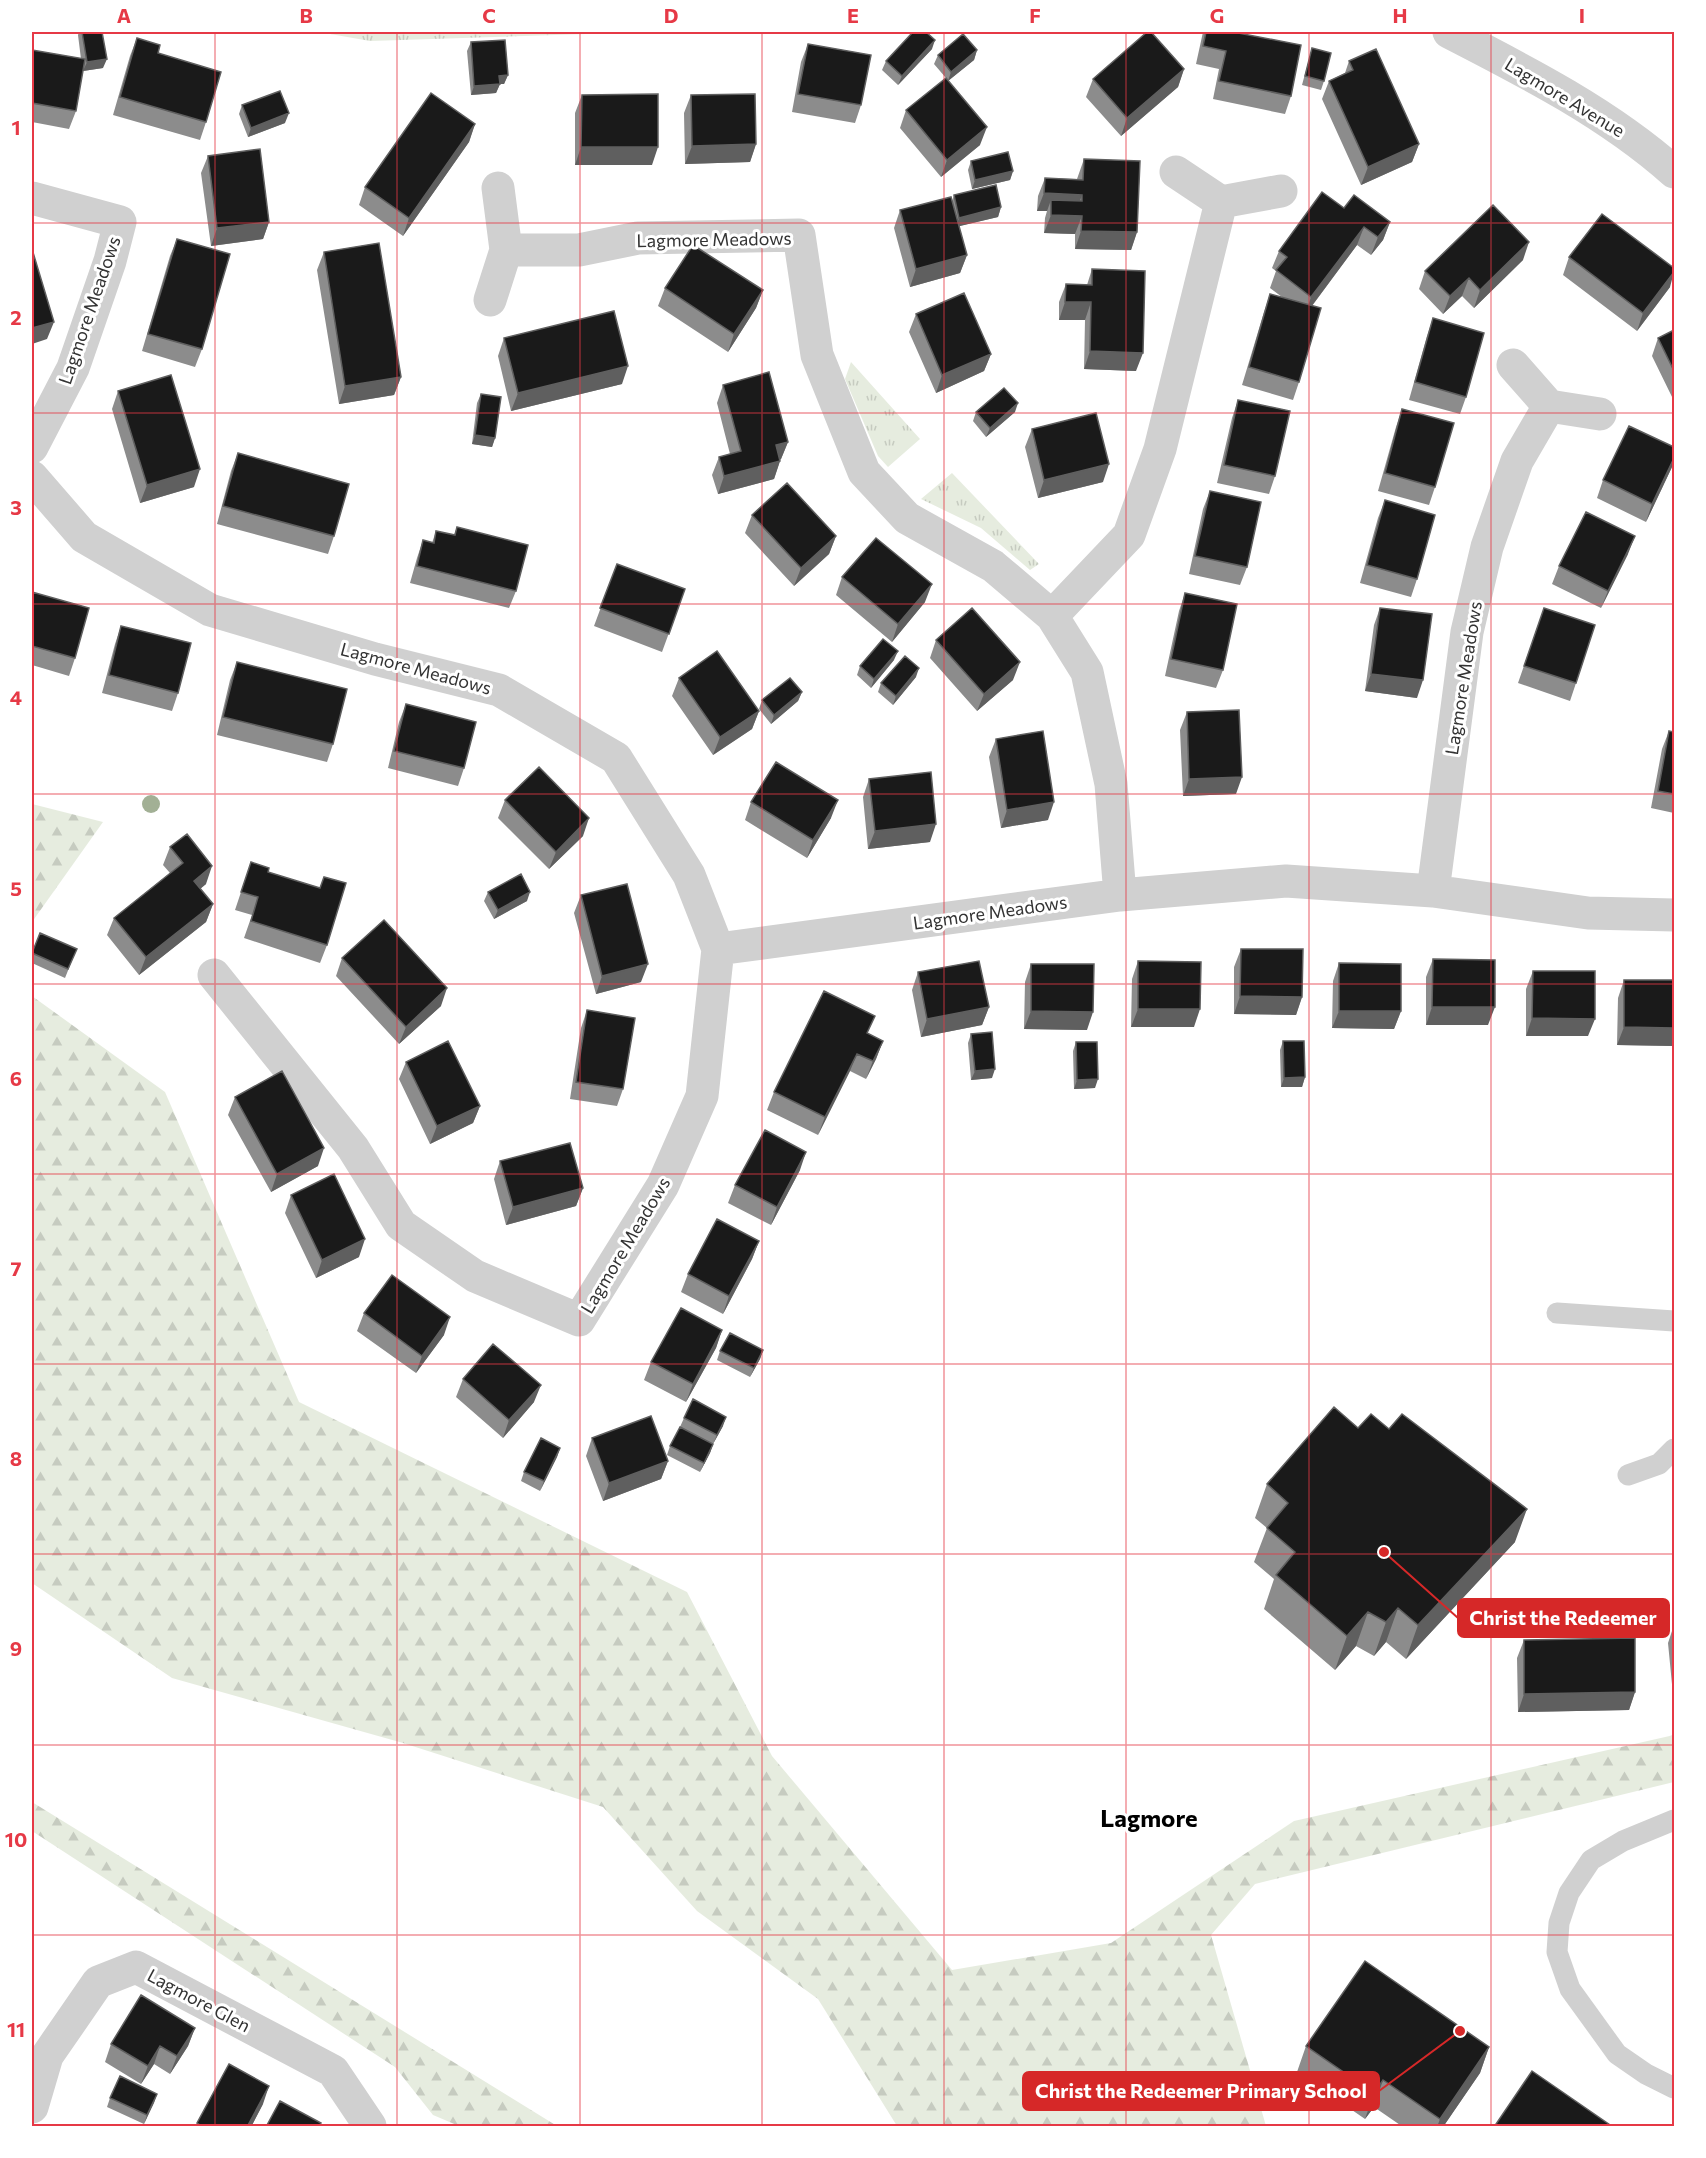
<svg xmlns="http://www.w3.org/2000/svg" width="1706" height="2158" viewBox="0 0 1706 2158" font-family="Commissioner,sans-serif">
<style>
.grass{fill:url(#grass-tufts)}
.forest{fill:url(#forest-firs)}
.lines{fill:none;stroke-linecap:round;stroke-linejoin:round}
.lane{stroke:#d0d0d0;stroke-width:21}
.street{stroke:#d0d0d0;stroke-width:33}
.tree{fill:#a2b095}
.wall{fill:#8c8c8c}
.shaded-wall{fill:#5f5f5f}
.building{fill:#1a1a1a;stroke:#5f5f5f;stroke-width:1.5}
.grid{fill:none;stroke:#e63946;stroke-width:1.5;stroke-opacity:0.55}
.labels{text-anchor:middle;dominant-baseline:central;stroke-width:6;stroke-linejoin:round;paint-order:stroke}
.street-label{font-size:18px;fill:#333;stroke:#fff}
.district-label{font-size:24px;font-weight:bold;fill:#000;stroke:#fff}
.leader{fill:none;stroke:#d62828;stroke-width:2}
.callout-dot{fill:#d62828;stroke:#fff;stroke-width:2}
.callout{fill:#d62828;stroke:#d62828;stroke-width:2}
.callout-label{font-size:20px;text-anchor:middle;font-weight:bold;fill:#fff}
.neatline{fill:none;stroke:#e63946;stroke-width:2}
.grid-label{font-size:20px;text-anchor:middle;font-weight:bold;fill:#e63946}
</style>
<defs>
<pattern id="grass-tufts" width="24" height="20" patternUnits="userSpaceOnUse" patternTransform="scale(1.5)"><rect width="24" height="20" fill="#e6ecdf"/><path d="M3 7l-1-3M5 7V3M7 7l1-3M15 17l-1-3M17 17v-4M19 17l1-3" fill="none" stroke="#c6cbc0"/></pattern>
<pattern id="forest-firs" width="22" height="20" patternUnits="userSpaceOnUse" patternTransform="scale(1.5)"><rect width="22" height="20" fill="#e6ecdf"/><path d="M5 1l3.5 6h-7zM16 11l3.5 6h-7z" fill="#c6cbc0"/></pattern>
</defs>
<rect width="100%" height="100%" fill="#fff"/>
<path class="grass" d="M319,32h328l-277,9z
M851,362l69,77 -32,28 -10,-11 -33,-77z
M952,473l87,91 -9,6 -49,-42 -60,-29z"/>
<path class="forest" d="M32,804l71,18 -71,100z
M32,996l133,96 134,310 388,190 85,164 180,214 159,-27 183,-122 380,-86v47l-419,102 -44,51 55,191h-369l-79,-127 -121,-88 -94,-104 -200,-64 -231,-65 -140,-95z
M32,1802l525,324h-98l-26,-11 -38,-48 -363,-236z"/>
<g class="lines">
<path class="lane" d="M1557,1313l117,8
M1628,1475l31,-11 15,-15
M1674,1820l-51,21 -32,19 -22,33 -10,30 -2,29 13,37 47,65 29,20 28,14"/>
<path class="street" d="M1449,32c78,40 160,82 225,140
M1176,172l45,30 60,-11
M32,198l88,24 -10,39 -37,107 -41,79
M506,250h73l59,-12 161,-3 18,120 47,117 43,46 86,48 59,50 35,56 24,112 9,111
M490,300l16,-50 -8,-62
M1513,365l36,41 51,8
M32,477l52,60 126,73 165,49 124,31 117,68 73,117 29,74 -16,147 -39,89 -84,135 -104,-44 -74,-51 -48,-77 -139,-173
M1052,616l77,-81 31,-86 61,-247
M1433,891l34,-259 20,-85 30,-86 32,-55
M718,949l402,-54 166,-14 147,10 155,22 86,2
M32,2107l15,-51 51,-74 38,-15 197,104 37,55"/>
</g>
<circle class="tree" cx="151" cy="804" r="9"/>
<path class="wall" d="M79,32h23l1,36 -20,3v-2l-7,42 -7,18 -37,-7v-72l49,9 -3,-24z
M1203,32h30l58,64 -6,18 -72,-15 6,-30 -23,-5z
M137,38l21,15 48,69 -6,18 -87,-25 17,-59z
M471,42l37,33 -4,9h-4l-4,9 -25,2 -4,-44z
M808,44l53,61 -6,18 -63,-11 9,-50z
M1312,48l12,33 -3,9 -19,-5z
M932,49l-34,36 -16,-15 4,-9z
M977,50l-3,10 -26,21 32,64 -39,32 -41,-49 6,-18 40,-32 -12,-14 4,-9z
M1349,61l70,83 -7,18 -51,23 -39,-86 7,-18 16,-8z
M1184,69l-6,18 -57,49 -35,-39 7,-18z
M582,95l70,70h-77v-52z
M691,95l65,49 -6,18 -65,2 -1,-51z
M242,105l43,18 -37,14 -9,-23z
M475,124l-6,18 -66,94 -44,-31 6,-18z
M208,156l61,66 -6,17 -52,7 -10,-73z
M1084,159l53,73 -6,18 -56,-1v-15l-31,-1 1,-15 2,-7h-10l1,-15 7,-18 32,1z
M971,161l42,10 -3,9 -38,9 -4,-19z
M954,195l47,12 -3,10 -39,9 8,29 -7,18 -50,14 -16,-59 6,-18 52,-9z
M1344,208l46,14 -7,18 -12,15 -14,-10 -45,61 -13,76 -6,18 -51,-15 22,-73 6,-18 12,3 -12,-9 6,-17 -4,-3 7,-17z
M177,239l25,110 -7,18 -53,-16 28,-95z
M324,252l77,125 -7,18 -55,9 -22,-134z
M1569,257l101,30 -33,44 -74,-56z
M1523,260l-49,48 -12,-12 -19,18 -24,-25 6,-18z
M1092,269l44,102 -52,-2 1,-49h-26v-18l7,-18 21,1z
M665,288l98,2 -7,18 -28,44 -70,-46z
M916,314l75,40 -7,17 -48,22 -27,-61z
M1433,318l33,79 -6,17 -51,-14 18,-64z
M1674,330v71l-22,-45 6,-18z
M504,338l118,46 -111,27 -13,-55z
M723,385l65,57 -7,17 -1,1v1l-6,18 -56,15 -6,-19 7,-18 11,-3 -13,-51z
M118,391l76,96 -54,16 -28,-94z
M481,394l14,44 -3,9 -20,-3 5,-41z
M1238,400l37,76 -6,18 -52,-11 15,-65z
M1402,409l33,78 -6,18 -51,-14 18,-64z
M976,412h39l-29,25 -13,-16z
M1032,429l71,53 -65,16 -13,-51z
M238,453l96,83 -6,18 -111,-30 14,-53z
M1672,467l-26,55 -49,-24 6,-18z
M1210,491l37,76 -7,18 -51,-11 14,-65z
M1385,500l32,79 -6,18 -51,-14 18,-65z
M752,515l84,21 -7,18 -35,32 -49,-53z
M457,527l59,64 -7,17 -99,-25 7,-25 6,-18 9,3 4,-12 18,4z
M1628,554l-27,54 -49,-24 7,-18z
M617,564l68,25 -23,63 -68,-26z
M842,577l83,25 -33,40 -56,-47z
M32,592l43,66 -6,18 -37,-11z
M1185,593l38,77 -7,18 -51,-12 14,-65z
M1380,608l37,90 -52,-7 9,-66z
M1544,608l32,75 -6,18 -52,-18z
M121,626l57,67 -6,18 -70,-18 13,-49z
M936,640l77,40 -36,31 -47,-53z
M894,660l-23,28 -14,-13 3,-9z
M237,662l96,82 -6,18 -110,-27 13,-55z
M916,677l-23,28 -15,-13 3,-9z
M679,678l80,33 -7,18 -39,26 -41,-59z
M802,692l-4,9 -27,23 -12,-15 3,-9z
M406,704l58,64 -6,18 -70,-18 11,-46z
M1187,712l49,82 -53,2 -3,-66z
M1669,731l5,1v81l-23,-5 11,-59z
M996,739l52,81 -47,8 -12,-71z
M869,779l61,63 -62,7 -5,-52z
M505,800l78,36 -34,33 -51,-51z
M751,802l80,16 -24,40 -62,-38z
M170,847l36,37 -6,5 13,15 -7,18 -67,53 -32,-40 7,-17 56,-45 -7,-8z
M251,862l17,10 52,16 7,57 -7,18 -76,-25 8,-23 -17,-5z
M488,892l39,9 -33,18 -10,-18z
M581,895l60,87 -45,12 -22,-81z
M1241,949l61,48 -6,18 -62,-1v-47z
M32,953l41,5 -8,20 -33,-15z
M342,958l99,48 -42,38 -63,-68z
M1433,959l55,66h-62v-48z
M1138,961l56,66h-63l1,-48z
M1339,963l62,48 -7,18 -62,-1 1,-47z
M1031,964l56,66 -63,-1 1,-47z
M1533,971l55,65h-62v-47z
M918,972l71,35 -7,18 -61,12 -9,-47z
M1624,980h50v66l-57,-1 1,-47z
M587,1010l36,79 -6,17 -47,-7 11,-71z
M868,1034l15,7 -7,18 -10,20 -16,-8 -32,64 -51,-25 7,-18z
M971,1034l21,44 -21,2 -3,-37z
M1283,1041l22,36 -3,10h-21l-1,-37z
M1076,1042l19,46 -21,1 -1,-38z
M406,1062l74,44 -7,17 -43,21 -31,-65z
M235,1097l83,69 -47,26 -43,-77z
M500,1161l83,27 -7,18 -70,19 -12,-46z
M800,1170l-29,55 -43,-22 7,-18z
M291,1195l68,62 -43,21 -31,-65z
M759,1241l-7,18 -29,55 -42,-22 7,-18z
M364,1313l80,22 -28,38 -59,-42z
M722,1330l-6,18 -30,54 -42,-22 7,-18z
M763,1350l-3,9 -10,18 -33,-17 3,-9z
M463,1379l71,23 -31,36 -47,-41z
M684,1418l39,8 -10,18 -33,-17z
M1358,1428l157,114 -109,117 -20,-17 -12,14 -18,-10 -21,24 -71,-61 10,-30 -20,-17 13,-34 -12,-10 12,-34z
M592,1438l76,23 -7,18 -58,22 -17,-45z
M713,1444l-3,9 -10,19 -33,-17 3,-9z
M560,1448l-3,9 -17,34 -19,-10 3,-9z
M1674,1625v80l-6,-62z
M1524,1640l111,52 -6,18 -111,2 -1,-54z
M195,2028l-7,18 -18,28 -16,-10 -13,20 -36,-22 6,-18z
M1306,2046l183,1 -9,26 -37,54h-40l-29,-20 -9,12 -68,-47z
M157,2094l-13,30 -37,-17 3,-9z
M263,2104l-12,23h-56l2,-4z"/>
<path class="shaded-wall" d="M935,40l-3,9 -34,36 4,-9z
M977,50l-3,10 -26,21 3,-9z
M107,59l-4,9 -20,3 4,-9z
M1184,69l-6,18 -57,49 6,-18z
M508,75l-4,9h-4l-4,9 -25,2 3,-9 25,-10z
M289,113l-4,10 -37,14 3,-9z
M475,124l-6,18 -66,94 6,-18z
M987,127l-7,18 -39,32 6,-17z
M756,144l-6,18 -65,2 7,-18z
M1419,144l-7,18 -51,23 7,-18z
M581,147h77l-6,18h-77z
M1013,171l-3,9 -38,9 3,-9z
M1044,193l38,2 -6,17 -25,-12 -4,11h-10z
M1001,207l-3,10 -42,10 3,-9z
M1051,215l31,1 -7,18 -31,-1z
M269,222l-6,17 -52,7 6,-18z
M1390,222l-7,18 -12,15 7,-18z
M1364,227l-7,18 -52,70 6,-18z
M1081,231l56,1 -6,18 -56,-1z
M1529,242l-6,18 -49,48 6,-18z
M967,255l-7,18 -50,14 6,-18z
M1674,272l-4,15 -33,44 6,-18z
M1469,278l-7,18 -19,18 7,-18z
M763,290l-7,18 -28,44 6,-18z
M1065,302h26l-6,18h-26z
M54,322l-7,17 -15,5v-16z
M1090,351l53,2 -7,18 -52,-2z
M991,354l-7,17 -48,22 6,-18z
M628,366l-6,18 -111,27 7,-18z
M401,377l-7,18 -55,9 6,-18z
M1018,403l-3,9 -29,25 4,-9z
M475,435l20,3 -3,9 -20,-3z
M788,442l-7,17 -11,4 6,-18z
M1674,458l-2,9 -26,55 6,-18z
M780,461l-6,18 -56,15 6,-18z
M1109,464l-6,18 -65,16 6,-18z
M200,469l-6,18 -54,16 7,-18z
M836,536l-7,18 -35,32 7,-18z
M1635,536l-7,18 -27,54 7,-17z
M932,584l-7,18 -33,40 6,-18z
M898,651l-4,9 -23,28 3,-9z
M1020,662l-7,18 -36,31 7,-17z
M919,668l-3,9 -23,28 3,-9z
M1371,674l52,6 -6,18 -52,-7z
M802,692l-4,9 -27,23 3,-9z
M759,711l-7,18 -39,26 7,-18z
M1242,777l-6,17 -53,2 6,-17z
M838,800l-7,18 -24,40 6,-18z
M1054,802l-6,18 -47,8 6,-18z
M589,818l-6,18 -34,33 7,-17z
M936,824l-6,18 -62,7 7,-18z
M212,866l-6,18 -18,15 6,-18z
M530,892l-3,9 -33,18 4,-9z
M213,904l-7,18 -67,53 7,-18z
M648,964l-7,18 -45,12 6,-18z
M447,988l-6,18 -42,38 7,-17z
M1240,996l62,1 -6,18 -62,-1z
M989,1007l-7,18 -61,12 6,-18z
M1432,1007h63l-7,18h-62z
M1138,1009h62l-6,18h-63z
M1031,1011l62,1 -6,18 -63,-1z
M1339,1011h62l-7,18 -62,-1z
M1532,1018l63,1 -7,17h-62z
M1624,1027l50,1v18l-57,-1z
M883,1041l-7,18 -10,20 7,-18z
M857,1054l-7,17 -32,64 7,-18z
M995,1069l-3,9 -21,2 4,-9z
M1305,1077l-3,10h-21l3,-9z
M1098,1079l-3,9 -21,1 3,-9z
M480,1106l-7,17 -43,21 7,-18z
M324,1148l-6,18 -47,26 6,-18z
M806,1152l-6,18 -29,55 6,-18z
M583,1188l-7,18 -70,19 7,-18z
M365,1239l-6,18 -43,21 6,-18z
M759,1241l-7,18 -29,55 6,-18z
M450,1317l-6,18 -28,38 6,-17z
M722,1330l-6,18 -30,54 7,-18z
M763,1350l-3,9 -10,18 4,-9z
M541,1385l-7,17 -31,36 6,-18z
M726,1417l-3,9 -10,18 4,-9z
M713,1444l-3,9 -10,19 4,-9z
M560,1448l-3,9 -17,34 4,-10z
M668,1461l-7,18 -58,22 6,-18z
M1527,1509l-12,33 -109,117 12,-34z
M1398,1608l-12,34 -12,14 12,-34z
M1368,1612l-12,34 -21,24 12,-34z
M1635,1692l-6,18 -111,2 6,-18z
M195,2028l-7,18 -18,28 7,-18z
M160,2046l-6,18 -13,20 7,-18z
M1489,2047l-9,26 -37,54h-6l3,-8z
M1383,2080l-9,27 -9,12 9,-26z
M269,2086l-6,18 -12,23h-4z
M157,2094l-3,9 -10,21 3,-9z"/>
<path class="building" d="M82,32h20l5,27 -20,3z
M913,32h13l9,8 -33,36 -16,-15z
M1147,32h4l33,37 -57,49 -34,-39z
M1206,32h27l68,13 -10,51 -72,-15 7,-30 -23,-5z
M963,34l14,16 -26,22 -13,-17z
M137,38l23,7 -2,8 63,19 -15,50 -86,-25z
M505,40l3,35 -9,1 1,8 -26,2 -3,-44z
M808,44l63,11 -10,50 -63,-11z
M1312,48l19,5 -7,28 -19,-5z
M1376,49l43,95 -51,23 -39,-86 24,-11 -4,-9z
M32,50l53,9 -9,52 -44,-8z
M946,78l41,49 -40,33 -41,-50z
M280,91l9,22 -38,15 -9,-23z
M431,93l44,31 -66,94 -44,-31z
M658,94v53h-77l1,-52z
M755,94l1,50 -64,2 -1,-51z
M260,149l9,73 -52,6 -9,-72z
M1008,152l5,19 -38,9 -4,-19z
M1084,159l56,2 -3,71 -56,-1 1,-15 -31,-1v-15l31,1v-6l-38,-2 1,-15 38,2z
M996,185l5,22 -42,11 -5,-23z
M1322,192l22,16 10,-13 36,27 -12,15 -14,-10 -53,70 -35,-27 11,-13 -8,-6z
M951,197l16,58 -51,14 -16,-59z
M1493,205l36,37 -49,48 -11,-12 -19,18 -25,-25z
M1602,214l72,54v4l-31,41 -74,-56z
M177,239l53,15 -28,95 -54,-15z
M379,243l22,134 -56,9 -21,-134z
M693,245l70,45 -29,44 -69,-46z
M32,249l22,73 -22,6z
M1092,269l53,2 -2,82 -53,-2 1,-49h-26l1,-18 26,1z
M964,293l27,61 -49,21 -26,-61z
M1270,294l51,14 -22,74 -50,-15z
M614,311l14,55 -110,27 -14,-55z
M1433,318l51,15 -18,64 -51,-15z
M1674,330v41l-16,-33z
M769,372l19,70 -12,3 4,16 -56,15 -5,-19 22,-6 -18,-66z
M171,375l29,94 -53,16 -29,-94z
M1004,388l14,15 -28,25 -14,-16z
M481,394l20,3 -6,41 -20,-3z
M1238,400l52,11 -15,65 -51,-11z
M1402,409l52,14 -19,64 -50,-14z
M1096,413l13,51 -65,16 -12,-51z
M1629,426l45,21v11l-22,46 -49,-24z
M238,453l111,31 -15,52 -111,-30z
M787,483l49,53 -35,32 -49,-53z
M1210,491l51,11 -14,65 -52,-11z
M1385,500l50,15 -18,64 -50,-14z
M1586,512l49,24 -27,55 -49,-25z
M457,527l71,18 -12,46 -99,-25 6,-26 11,3 2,-12 19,4z
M876,538l56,46 -34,40 -56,-47z
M617,564l68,25 -16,45 -69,-26z
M32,592l57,16 -14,50 -43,-12z
M1185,593l52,11 -14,66 -52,-11z
M972,608l48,54 -36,32 -48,-54z
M1380,608l52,6 -9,66 -52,-6z
M1544,608l51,17 -19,58 -52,-17z
M121,626l70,17 -13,50 -69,-18z
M883,639l15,12 -24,28 -14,-13z
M717,651l42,60 -39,26 -41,-59z
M905,656l14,12 -23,28 -15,-13z
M237,662l110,27 -14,55 -110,-27z
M790,678l12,14 -28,23 -12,-15z
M406,704l70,18 -12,46 -70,-17z
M1239,710l3,67 -53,2 -2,-67z
M1043,731l11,71 -47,8 -11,-71z
M1669,731l5,1v62l-16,-3z
M776,762l62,38 -25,40 -62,-38z
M539,767l50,51 -33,34 -51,-52z
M931,772l5,52 -61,7 -6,-52z
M187,834l25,32 -18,15 19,23 -67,53 -32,-39 69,-55 -13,-16z
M251,862l18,6 -1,4 52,16 4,-11 22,6 -19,62 -76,-24 7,-24 -17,-5z
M521,874l9,18 -32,18 -10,-18z
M627,884l21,80 -46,12 -21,-81z
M384,920l63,68 -41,39 -64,-69z
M40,933l37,16 -9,20 -36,-16z
M1241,949h62l-1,48 -62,-1z
M1433,959l62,1v47h-63z
M979,961l10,46 -62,12 -9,-47z
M1138,961l63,1 -1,47h-62z
M1339,963l62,1v47h-62z
M1031,964h63l-1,48 -62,-1z
M1533,971h62v48l-63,-1z
M1624,980h50v48l-50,-1z
M824,991l51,25 -8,17 16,8 -10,20 -16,-7 -32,63 -51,-25z
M587,1010l48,8 -12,71 -47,-7z
M992,1032l3,37 -20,2 -4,-37z
M448,1041l32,65 -43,20 -31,-64z
M1283,1041h21l1,36 -21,1z
M1076,1042h21l1,37 -21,1z
M282,1071l42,77 -47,26 -42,-77z
M765,1130l41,22 -29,55 -42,-22z
M570,1143l13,45 -70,19 -13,-46z
M334,1174l31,65 -43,21 -31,-65z
M717,1219l42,22 -30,55 -41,-22z
M392,1275l58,42 -28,39 -58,-43z
M681,1308l41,22 -29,54 -42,-22z
M730,1333l33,17 -9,18 -34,-17z
M493,1344l48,41 -32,35 -46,-41z
M693,1399l33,18 -9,18 -33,-17z
M1334,1407l24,21 13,-14 18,15 13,-15 125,95 -109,116 -20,-17 -12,14 -18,-10 -21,24 -71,-61 19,-23 -28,-24 21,-25 -21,-19z
M651,1416l17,45 -59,22 -17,-45z
M680,1427l33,17 -9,19 -34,-17z
M541,1438l19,10 -16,33 -20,-9z
M1635,1638v54l-111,2v-54z
M1365,1961l124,86 -49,72 -57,-39 -9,13 -68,-47z
M141,1995l54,33 -18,28 -17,-10 -12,20 -37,-22z
M229,2064l40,22 -22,41h-44l-6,-4z
M1532,2071l81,56h-119z
M120,2076l37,18 -10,21 -37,-17z
M280,2101l41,22 -3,4h-52z"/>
<path class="grid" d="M215,32v2094M397,32v2094M580,32v2094M762,32v2094M944,32v2094M1126,32v2094M1309,32v2094M1491,32v2094M32,223h1642M32,413h1642M32,604h1642M32,794h1642M32,984h1642M32,1174h1642M32,1364h1642M32,1554h1642M32,1745h1642M32,1935h1642"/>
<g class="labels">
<g class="street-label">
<text transform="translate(1565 97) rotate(31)">Lagmore Avenue</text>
<text transform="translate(714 239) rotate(-1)">Lagmore Meadows</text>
<text transform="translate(89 310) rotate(-71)">Lagmore Meadows</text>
<text transform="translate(416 668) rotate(15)">Lagmore Meadows</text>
<text transform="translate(1463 678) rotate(-81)">Lagmore Meadows</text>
<text transform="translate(990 912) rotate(-8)">Lagmore Meadows</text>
<text transform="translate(625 1245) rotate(-59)">Lagmore Meadows</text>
<text transform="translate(199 2000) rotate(28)">Lagmore Glen</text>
</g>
<g class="district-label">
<text x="1149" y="1817">Lagmore</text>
</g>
</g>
<path class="leader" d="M1384 1552L1458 1618M1460 2031L1379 2091"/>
<g class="callout-dot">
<circle cx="1384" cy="1552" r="6"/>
<circle cx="1460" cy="2031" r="6"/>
</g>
<g class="callout">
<rect x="1458" y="1599" width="211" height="38" rx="6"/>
<rect x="1023" y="2072" width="356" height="38" rx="6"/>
</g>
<g class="callout-label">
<text x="1563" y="1625">Christ the Redeemer</text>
<text x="1201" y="2098">Christ the Redeemer Primary School</text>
</g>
<rect width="1706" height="2158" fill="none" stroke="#ffffff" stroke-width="66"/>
<rect x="33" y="33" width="1640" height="2092" class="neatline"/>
<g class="grid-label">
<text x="124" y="23">A</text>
<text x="306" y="23">B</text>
<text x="489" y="23">C</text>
<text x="671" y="23">D</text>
<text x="853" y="23">E</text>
<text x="1035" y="23">F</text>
<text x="1217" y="23">G</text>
<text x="1400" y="23">H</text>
<text x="1582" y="23">I</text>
<text x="16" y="135">1</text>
<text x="16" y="325">2</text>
<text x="16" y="515">3</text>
<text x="16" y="705">4</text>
<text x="16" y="896">5</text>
<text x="16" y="1086">6</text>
<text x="16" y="1276">7</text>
<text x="16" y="1466">8</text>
<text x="16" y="1656">9</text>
<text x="16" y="1847">10</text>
<text x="16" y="2037">11</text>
</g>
</svg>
